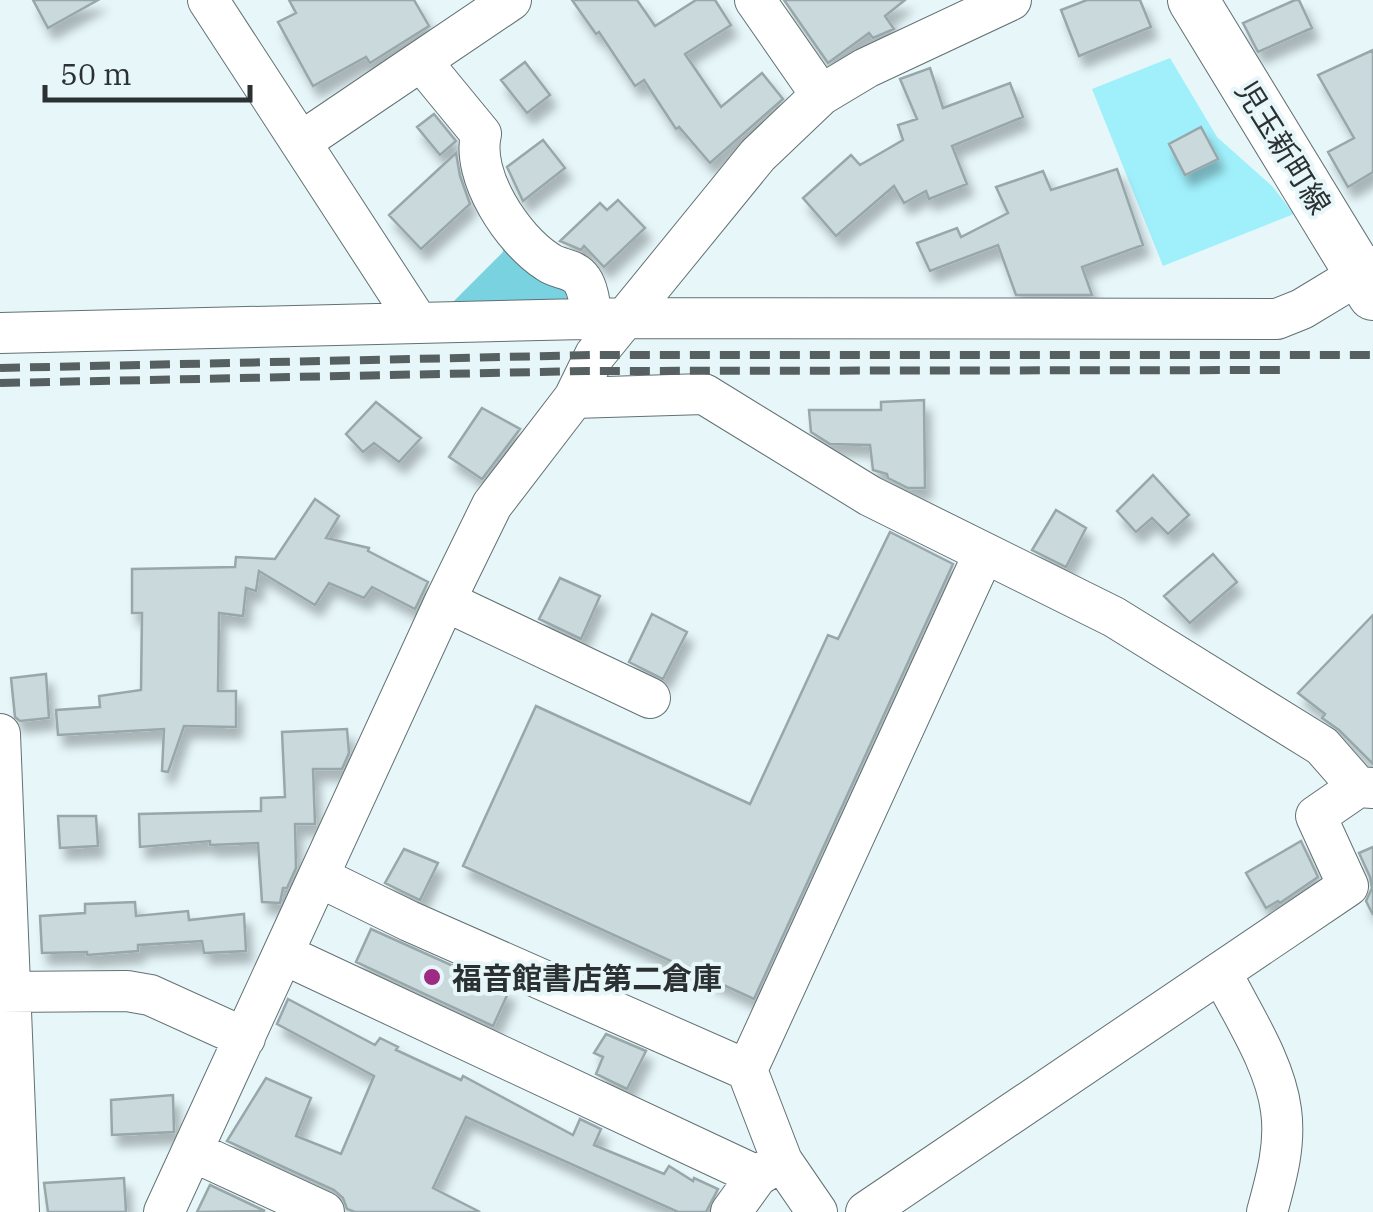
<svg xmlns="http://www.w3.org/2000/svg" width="1373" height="1212" viewBox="0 0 1373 1212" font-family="'IBM Plex Serif','Noto Sans JP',serif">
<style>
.green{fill:#a0f0fc}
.forest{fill:#79d2e0}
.building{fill:#c9d9dc;stroke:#98a7aa;stroke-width:2.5;filter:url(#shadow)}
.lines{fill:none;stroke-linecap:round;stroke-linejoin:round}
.minor-casing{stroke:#627173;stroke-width:42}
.major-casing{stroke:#627173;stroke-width:52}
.minor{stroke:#fff;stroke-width:40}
.major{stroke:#fff;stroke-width:50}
.rail{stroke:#576061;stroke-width:8;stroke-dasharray:20 10;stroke-linecap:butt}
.poi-dot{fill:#9f2983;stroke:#e6f6f9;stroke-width:4}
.labels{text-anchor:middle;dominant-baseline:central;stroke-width:8;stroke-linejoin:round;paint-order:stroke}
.street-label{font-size:30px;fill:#2b3132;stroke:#e6f6f9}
.poi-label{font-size:30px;font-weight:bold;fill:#2b3132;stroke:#e6f6f9;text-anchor:start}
</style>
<defs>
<filter id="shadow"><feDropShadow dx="6" dy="11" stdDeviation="5" flood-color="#0004"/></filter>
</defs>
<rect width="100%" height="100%" fill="#e6f6f9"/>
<path class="green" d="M1170,58l47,79 55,49 22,28 -131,52 -71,-177z"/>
<path class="forest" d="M498,207l94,112 -159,3 70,-70z"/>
<path class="building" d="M33,0h65l-50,28z
M289,0h125l15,26 -59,37 -4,-6 -53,29 -35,-64 18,-9z
M572,0h65l18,26 41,-26h19l16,25 -46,29 36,53 41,-34 21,26 -73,64 -31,-36 -3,2 -32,-49 -9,6 -36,-54 -3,2z
M784,0h121l-20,16 9,13 -21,9 -4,-5 -41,30z
M1087,0h53l11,27 -72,29 -18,-46z
M1295,0h4l13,28 -54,24 -15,-29z
M1373,50v122l-25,15 -20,-35 26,-14 -36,-63z
M525,62l25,33 -23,18 -26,-33z
M930,68l13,40 67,-25 13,34 -71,29 15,38 -38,15 -3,-8 -22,12 -10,-17 -58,50 -33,-38 48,-43 9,10 43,-25 -5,-15 19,-6 -17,-40z
M434,114l22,27 -16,14 -23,-28z
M1201,127l17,32 -33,16 -16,-31z
M543,140l22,28 -42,33 -16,-34z
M456,153l4,23 10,28 -49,45 -32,-34z
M1117,169l26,76 -61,22 10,28h-76l-18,-50 -68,26 -13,-28 40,-15 4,9 47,-24 -12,-26 47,-16 8,19z
M618,200l27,28 -41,39 -20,-21 -3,4 -21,-9 40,-38 7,7z
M924,400l1,88h-17l-20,-10 -1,-4 -14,-4 -3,-25 -40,-1 -19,-12 -2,-22h72v-8z
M376,402l45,36 -22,24 -25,-19 -11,9 -17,-18z
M482,408l38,21 -38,50 -33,-22z
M1153,475l36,40 -21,19 -16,-16 -16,14 -19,-21z
M315,499l24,17 -13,22 43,10 -1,3 60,31 -13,27 -43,-22 -8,11 -35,-15 -14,22 -56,-34 -3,20 -10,-3 -3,28 -24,-3 -1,78h18v36l-52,-1 -16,46 -6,-1 2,-42 -106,6 -2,-25 44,-3 -1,-11 42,-6 1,-77h-10v-44l103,-2 1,-10 39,2z
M1056,510l30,18 -20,39 -34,-17z
M890,532l63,32 -199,435 -291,-133 73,-160 214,98 78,-169 10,4z
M1213,554l24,28 -47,41 -26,-27z
M560,578l40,18 -19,43 -42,-20z
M652,614l35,18 -24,47 -34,-17z
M1373,615v149l-34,-34 -17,-12 3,-4 -27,-21z
M46,674l3,44 -29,3 -5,-4 -4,-39z
M347,729l2,24 -7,16h-29l2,55h-20l1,44 -9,20h-4l-3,15 -18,-1 -4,-59 -48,2v-4l-70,6 -1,-33 122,-3v-13l24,-1 -3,-65z
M58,816h38l2,30 -38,2z
M1301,841l17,36 -38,26 -2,-2 -12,7 -20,-35z
M1373,847v68l-7,-14 6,-13 -2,-11 -11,-24z
M404,849l34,14 -18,37 -35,-17z
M135,902l1,14 52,-5 1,9 55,-6 2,37 -42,2 -2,-12 -64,4v6l-51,4v-3l-45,1 -2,-37 45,-3v-9z
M371,929l138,62 -16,35 -137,-64z
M288,999l87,46 5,-7 18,9 -2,3 65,30 2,-4 110,59 7,-16 21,10 -7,16 70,29 5,-8 24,15 1,-3 24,11 -12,23h-28l-212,-95 -33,71 47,24h-125l-8,-3 -4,-11 -9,-8 -107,-49 39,-63 45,20 -15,38 45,18 33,-78 -97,-52z
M606,1034l40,17 -19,38 -31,-15 7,-17 -9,-4z
M173,1095l1,37 -62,3 -1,-35z
M124,1178l2,34h-78l-4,-29z
M210,1185l55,26 -68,1z"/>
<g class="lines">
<defs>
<path id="minor" d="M755,0l66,95
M421,61l60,73c-10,42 31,105 67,128 11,8 26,6 34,18 7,10 8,27 10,39
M301,142l210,-142
M418,323l209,-5 650,1 25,-10 71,-43
M0,333l418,-10 -210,-323
M574,398l130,-4 166,102 244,121 208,129 36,41 15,1
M445,601l205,97
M0,734l19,478
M319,877l90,44 338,149 35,91 35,51
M283,954l474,222
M1221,972c21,42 54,91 60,138 5,35 -5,69 -14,102
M0,992l127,-1 23,4 95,43
M747,1070l237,-517
M192,1151l132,61
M164,1212l281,-611 47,-96 82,-107 21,-43 163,-200 63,-60 45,-27 145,-68
M731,1212l26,-36 23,-14
M866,1212l482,-326 -32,-70 42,-29"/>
<path id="major" d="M1193,0l180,295"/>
</defs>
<use href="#minor" class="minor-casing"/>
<use href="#major" class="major-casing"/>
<use href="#minor" class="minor"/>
<use href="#major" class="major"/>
<path class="rail" d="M0,368l595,-13h778
M0,383l587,-12 701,-1"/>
</g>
<circle class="poi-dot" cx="432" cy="977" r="10"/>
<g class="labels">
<g class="street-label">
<text transform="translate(1284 147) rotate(58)">児玉新町線</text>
</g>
<g class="poi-label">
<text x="452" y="977">福音館書店第二倉庫</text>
</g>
</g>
<path d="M45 85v15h205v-15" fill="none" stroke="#2b3132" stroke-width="5"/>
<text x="60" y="85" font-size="30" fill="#2b3132" stroke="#e6f6f9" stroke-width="8" paint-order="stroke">50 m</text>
</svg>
